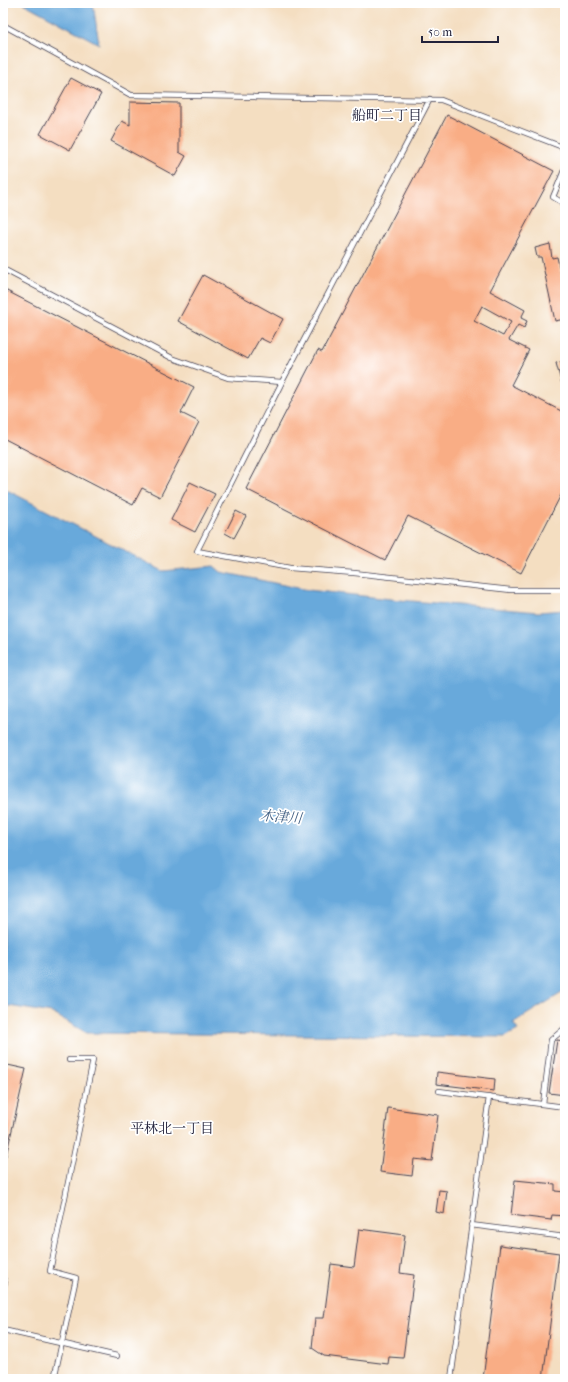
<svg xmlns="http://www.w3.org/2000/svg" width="568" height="1382" viewBox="0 0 568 1382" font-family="'IM FELL French Canon','Noto Serif JP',serif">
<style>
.water{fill:#67a9db;stroke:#44668b}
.building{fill:#f9ad85;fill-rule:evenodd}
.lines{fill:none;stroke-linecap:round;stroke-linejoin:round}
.service-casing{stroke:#423e4f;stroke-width:6}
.service{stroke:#fff;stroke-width:4.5}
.labels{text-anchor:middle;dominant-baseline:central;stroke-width:3.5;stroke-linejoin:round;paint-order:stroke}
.neighbourhood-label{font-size:14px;fill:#22223b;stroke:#fff}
.water-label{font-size:14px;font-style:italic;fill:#415f83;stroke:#fff}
</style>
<rect width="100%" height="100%" fill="#fff"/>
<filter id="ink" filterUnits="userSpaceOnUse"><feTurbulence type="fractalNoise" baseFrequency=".025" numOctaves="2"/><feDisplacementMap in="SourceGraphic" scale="8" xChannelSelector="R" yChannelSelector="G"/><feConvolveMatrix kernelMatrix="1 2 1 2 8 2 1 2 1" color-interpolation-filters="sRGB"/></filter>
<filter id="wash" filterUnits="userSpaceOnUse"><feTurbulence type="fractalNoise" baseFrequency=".012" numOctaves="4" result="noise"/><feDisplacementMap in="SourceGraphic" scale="16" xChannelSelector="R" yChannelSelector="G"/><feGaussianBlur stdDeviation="0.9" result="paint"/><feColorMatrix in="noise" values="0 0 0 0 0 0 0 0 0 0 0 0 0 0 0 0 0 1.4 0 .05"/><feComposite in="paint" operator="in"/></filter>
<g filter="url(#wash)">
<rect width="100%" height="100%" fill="#f4dec1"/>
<path class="water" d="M23,3h70l6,41z
M3,488l160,83 51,-5 7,6 87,18 92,10 138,12 27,-2v381l-52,32 5,7 -13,7 -418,-4 -35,-20 -49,-8z"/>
<g id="blocks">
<path class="building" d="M71,78l30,16 -31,56 -30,-16z
M130,102l49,1v49l7,4 -11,20 -64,-35 11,-20 8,4z
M447,115l107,56 -64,120 35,19 -4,8 6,3 -3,7 -6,-3 -9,15 20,10 -18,35 54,28v74l-44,86 -113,-57 -23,44 -139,-71 72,-139 4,2zM482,306l29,16 -8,14 -29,-15z
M550,244l2,14 5,-1 8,36v26l-10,2 -14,-64h-4l-2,-9z
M203,275l80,44 -13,24 -10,-5 -12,21 -70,-38z
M3,289l191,98 -13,26 18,9 -39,75 -18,-9 -9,17 -130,-67z
M565,361v24h-3l-6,-22z
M190,482l25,12 -20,38 -24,-12z
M236,511l10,5 -12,22 -9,-5z
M557,1040l8,1v54l-16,-2z
M3,1064l23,5 -20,87 -3,-1z
M437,1072l58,7 -1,12 -58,-7z
M388,1108l50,7 -6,46 -18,-2 -2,17 -32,-4z
M515,1180l40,4v7l10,1v24l-13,-1 -1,5 -40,-5z
M439,1190l8,1 -3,23 -8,-2z
M359,1229l46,6 -5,38 14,2 -11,83 -14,-1 -1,7 -64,-8 -12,-8 3,-30h9l7,-54 23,3z
M500,1245l59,8 -16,126h-60z"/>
</g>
</g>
<g filter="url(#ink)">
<use href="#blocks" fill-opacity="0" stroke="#423e4f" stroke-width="1"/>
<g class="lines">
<defs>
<path id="service" d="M3,25l128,70 310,5 124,48
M430,99l-148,283 -85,169 93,17 64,5 157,17h54
M565,168l-12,29 10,6 2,-1
M3,269l169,89 56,20 54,4
M439,1091l126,16
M543,1104l8,-64 14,-12
M471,1225l94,12
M3,1290l2,-9
M3,1330l114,26
M54,1379l22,-101 -26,-7 43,-211h-24
M451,1379l38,-282"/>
</defs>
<use href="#service" class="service-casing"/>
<use href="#service" class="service"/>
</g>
</g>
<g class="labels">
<g class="neighbourhood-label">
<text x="387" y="115">船町二丁目</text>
<text x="172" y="1128">平林北一丁目</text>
</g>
<g class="water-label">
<text transform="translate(281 817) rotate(5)">木津川</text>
</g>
</g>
<rect width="568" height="1382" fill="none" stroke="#fff" stroke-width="16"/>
<path d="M422 36v6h76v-6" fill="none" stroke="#22223b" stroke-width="2"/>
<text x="428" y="36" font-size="12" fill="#22223b" stroke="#ffffff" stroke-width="3" paint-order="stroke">50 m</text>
</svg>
